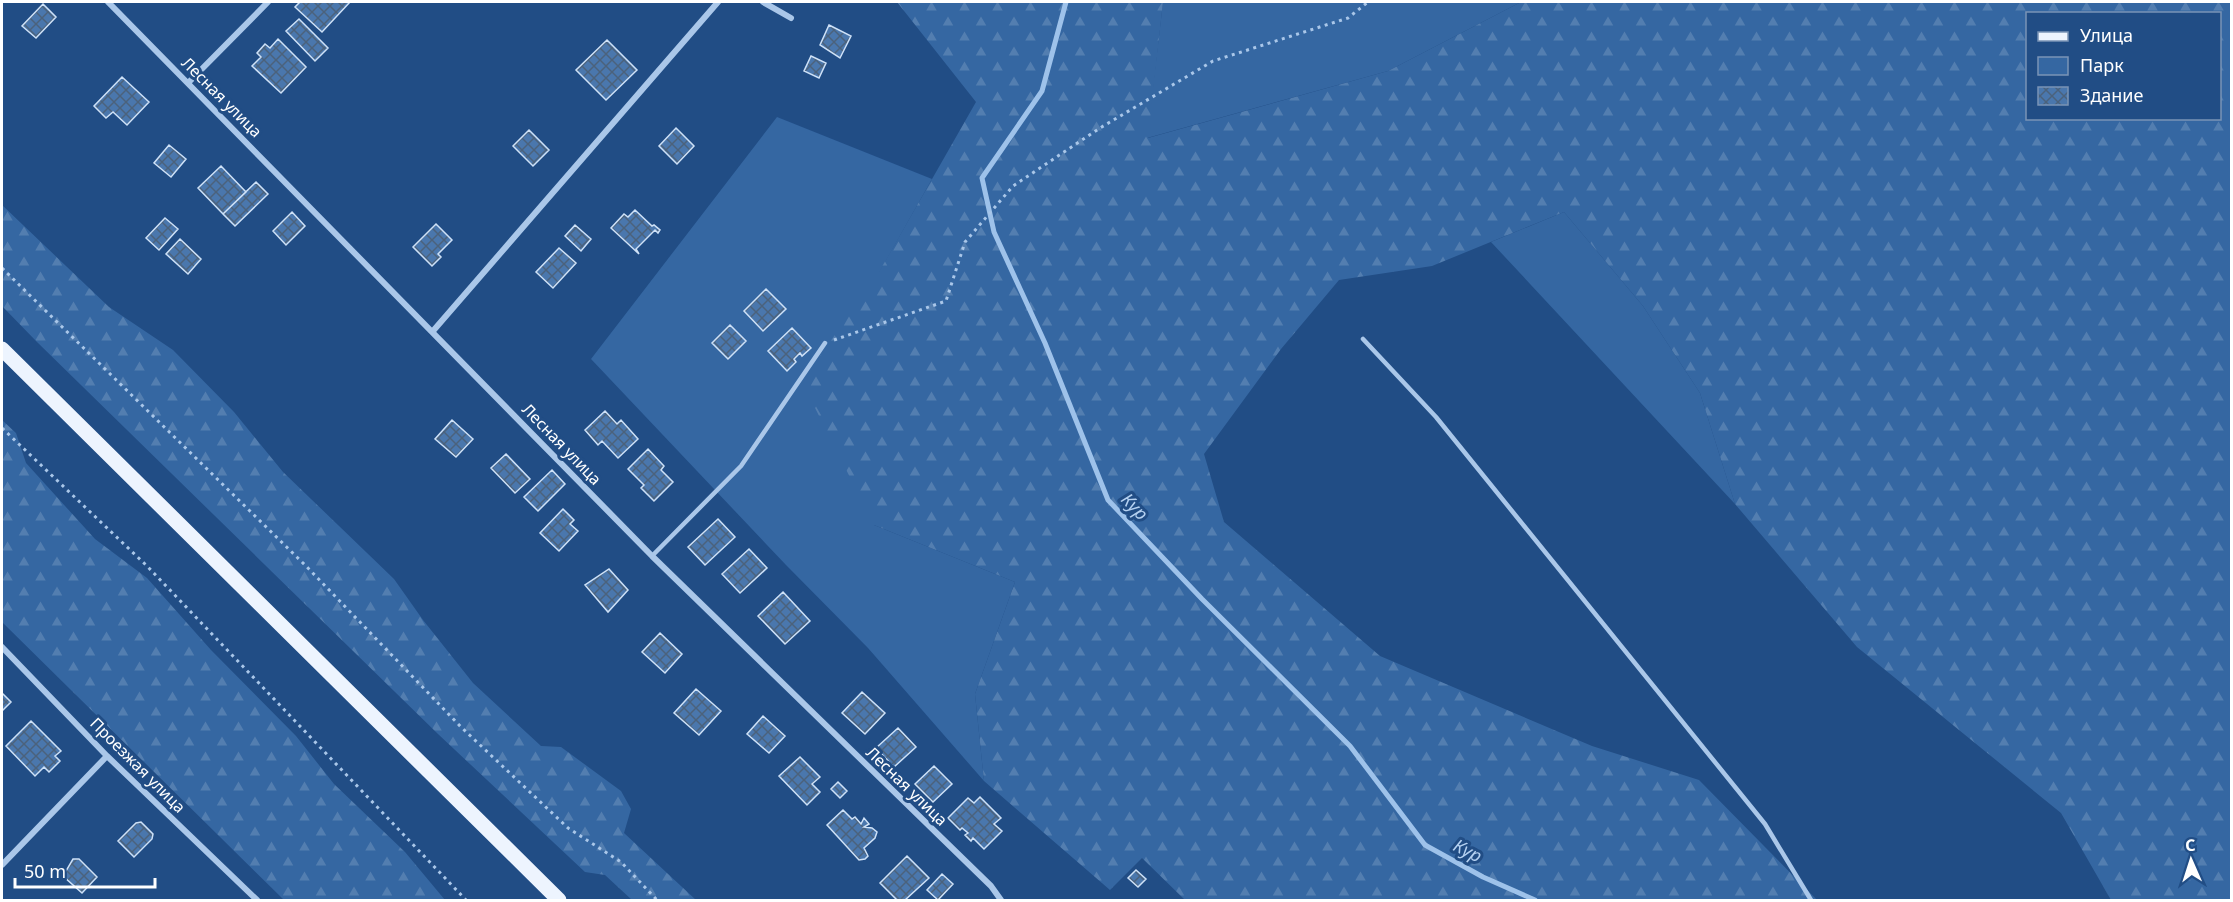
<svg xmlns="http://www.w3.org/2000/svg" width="2233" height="902" viewBox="0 0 2233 902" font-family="'Noto Sans',sans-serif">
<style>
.green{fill:#3567a2}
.forest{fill:url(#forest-firs);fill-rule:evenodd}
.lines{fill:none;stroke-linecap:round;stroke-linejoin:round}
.stream{stroke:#9ec2ea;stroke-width:5}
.building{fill:url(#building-cross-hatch);stroke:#cee1f7;stroke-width:1.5}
.path{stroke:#aac7e9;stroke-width:3;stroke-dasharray:3 4.5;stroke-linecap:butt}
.service{stroke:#aac7e9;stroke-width:4.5}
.minor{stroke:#aac7e9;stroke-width:6}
.primary{stroke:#edf4fe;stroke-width:15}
.labels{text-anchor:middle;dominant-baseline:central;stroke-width:6;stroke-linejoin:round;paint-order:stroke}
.street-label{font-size:16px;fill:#fff;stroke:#214d85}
.water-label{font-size:18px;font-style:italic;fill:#b5d1f1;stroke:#214d85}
</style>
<defs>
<pattern id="forest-firs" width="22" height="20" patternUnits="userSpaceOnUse" patternTransform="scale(1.5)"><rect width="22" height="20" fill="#3567a2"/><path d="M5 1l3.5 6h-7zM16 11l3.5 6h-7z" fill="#537eb0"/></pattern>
<pattern id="building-cross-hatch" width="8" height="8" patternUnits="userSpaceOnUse" patternTransform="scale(1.5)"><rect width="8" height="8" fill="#4a77ad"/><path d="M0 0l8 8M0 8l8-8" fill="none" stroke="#4b627c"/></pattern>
</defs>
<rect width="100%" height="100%" fill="#214d85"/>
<path class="green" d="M1163,2h358l-133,69 -241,67z
M777,117l155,62 -53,94 -5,252 141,57 -40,112 9,87 -116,-133 -82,-83 -195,-206z
M1564,212l79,94 57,87 35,111 -244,-262z"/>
<path class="forest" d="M897,2h266l-15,136 240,-67 133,-69h710v898h-120l-50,-87 -204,-166 -122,-143 -35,-111 -57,-87 -79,-94 -132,54 -93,14 -58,69 -77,105 20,68 156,134 212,90 107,34 118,120h-632l-43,-42 -32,32 -126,-109 -9,-87 40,-112 -141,-57 -72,-143 77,-110 97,-170zM2028,14h192v104h-192z
M2,205l107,102 64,43 61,62 49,60 111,107 29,41 50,63 68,63 20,1 60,44 10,18 -7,24 72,67h-64l-27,-25 -20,-3 -147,-138 -401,-392 -35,-36z
M2,420l14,13 10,30 69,76 52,39 64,72 85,86 38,48 71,68 40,48h-161l-282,-278z"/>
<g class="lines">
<path class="stream" d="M1066,2l-24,89 -60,87 12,54 51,111 63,157 94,99 148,147 75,99 58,32 52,23"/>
</g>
<path class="building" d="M300,2h50l-28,30 -27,-25z
M43,4l13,13 -20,21 -14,-12z
M299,19l29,29 -13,13 -29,-30z
M829,25l22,11 -11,22 -20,-13z
M278,39l28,28 -25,26 -29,-27 9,-9 -4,-4 8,-9 5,4z
M607,40l30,30 -31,30 -30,-30z
M811,56l15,7 -7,15 -15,-7z
M122,77l27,25 -22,23 -14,-13 -7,6 -12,-12z
M676,128l18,18 -17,18 -18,-18z
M529,130l20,20 -16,16 -20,-20z
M169,145l17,14 -15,18 -17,-14z
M221,166l25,26 -23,22 -25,-26z
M256,182l12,12 -33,32 -12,-12z
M635,210l17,16 2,-1 6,5 -2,3 -3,-3 -19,19 3,5 -28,-26 13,-14 4,3z
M292,212l13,14 -19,19 -13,-14z
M165,218l13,11 -19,21 -13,-12z
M436,224l16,16 -14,14 3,3 -9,9 -19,-19z
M575,225l16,14 -10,12 -16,-15z
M180,239l21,20 -13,15 -22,-20z
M559,248l17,15 -23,25 -17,-16z
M766,289l20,20 -23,22 -19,-20z
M730,325l16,16 -18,18 -16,-16z
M792,328l19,20 -9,8 -2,-3 -6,6 2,3 -9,9 -19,-20z
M605,411l12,13 4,-4 17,19 -20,19 -16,-17 -4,4 -13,-15z
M452,420l21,19 -17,18 -21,-18z
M648,449l16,17 -3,4 12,12 -19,19 -13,-13 3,-3 -16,-16z
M506,454l24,25 -15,14 -24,-25z
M552,470l13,14 -27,27 -14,-14z
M563,509l11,11 -4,4 8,7 -19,20 -19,-18z
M718,519l17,18 -30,28 -17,-18z
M749,549l18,19 -27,25 -18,-19z
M609,569l19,21 -20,22 -23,-27z
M783,592l27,29 -25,23 -27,-28z
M660,633l22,21 -17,19 -23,-21z
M696,689l25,22 -22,24 -25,-22z
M862,692l23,21 -20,21 -23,-21z
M2,693l9,9 -9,9z
M763,716l22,20 -16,17 -22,-19z
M31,721l30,30 -6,5 5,5 -11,11 -5,-5 -9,9 -29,-30z
M898,728l18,19 -22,20 -18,-19z
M800,757l20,20 -8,7 8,8 -13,13 -28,-29z
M934,766l18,18 -19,18 -18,-18z
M838,782l9,9 -7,7 -9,-9z
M980,797l21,21 -7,6 8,7 -18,18 -11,-11 -2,3 -6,-6 3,-2 -6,-5 -2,2 -12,-12 20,-20 6,5z
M843,810l9,9 3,-2 6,7 3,-6 5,6 -5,3 8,1 5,4 -2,6 -11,10 4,8 -3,3 -6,1 -32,-35z
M141,822l12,12 -1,5 -18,18 -16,-16 18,-18z
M907,856l22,22 -24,22h-8l-17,-17z
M73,859h6l18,18 -15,16 -19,-17z
M1136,870l10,9 -8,8 -10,-9z
M942,874l11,10 -15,16 -11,-10z"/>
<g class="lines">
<path class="path" d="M2,268l304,298 155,161 107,101 53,34 36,38
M834,340l112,-39 19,-59 48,-56 87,-58 113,-67 135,-43 20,-16
M2,428l145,138 319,334"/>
<path class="service" d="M1363,339l73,78 329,407 46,76
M652,556l89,-90 84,-123"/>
<path class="minor" d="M108,2l544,554 339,330 10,14
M763,2l28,16
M189,82l79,-80
M433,331l285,-329
M2,647l105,109 150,144
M2,865l105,-109"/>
<path class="primary" d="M2,349l557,551"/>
</g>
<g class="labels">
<g class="street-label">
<text transform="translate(222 97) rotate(45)">Лесная улица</text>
<text transform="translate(562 444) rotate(46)">Лесная улица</text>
<text transform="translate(138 765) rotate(45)">Проезжая улица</text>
<text transform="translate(907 786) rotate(44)">Лесная улица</text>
</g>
<g class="water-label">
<text transform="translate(1135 506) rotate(46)">Кур</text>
<text transform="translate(1468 850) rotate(27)">Кур</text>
</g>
</g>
<rect width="2233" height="902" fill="none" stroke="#ffffff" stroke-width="6"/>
<rect x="2026" y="12" width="195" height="108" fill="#214d85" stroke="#7a94b6" stroke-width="1.5"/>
<rect x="2038" y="32" width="30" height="9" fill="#edf4fe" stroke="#7a94b6" stroke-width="1.5"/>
<text x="2080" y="42" font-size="18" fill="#ffffff">Улица</text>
<rect x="2038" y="57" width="30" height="18" fill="#3567a2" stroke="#7a94b6" stroke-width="1.5"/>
<text x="2080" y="72" font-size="18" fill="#ffffff">Парк</text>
<rect x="2038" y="87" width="30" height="18" fill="url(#building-cross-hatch)" stroke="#7a94b6" stroke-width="1.5"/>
<text x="2080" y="102" font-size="18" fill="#ffffff">Здание</text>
<g transform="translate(2191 860) rotate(357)" stroke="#214d85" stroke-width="4.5" paint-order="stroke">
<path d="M0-4.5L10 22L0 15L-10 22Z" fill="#ffffff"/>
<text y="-9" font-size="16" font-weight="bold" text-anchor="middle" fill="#ffffff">С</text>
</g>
<path d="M15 878v9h140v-9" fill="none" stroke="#ffffff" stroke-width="3"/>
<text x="24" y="878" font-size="18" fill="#ffffff" stroke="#214d85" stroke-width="4.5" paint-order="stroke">50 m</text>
</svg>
